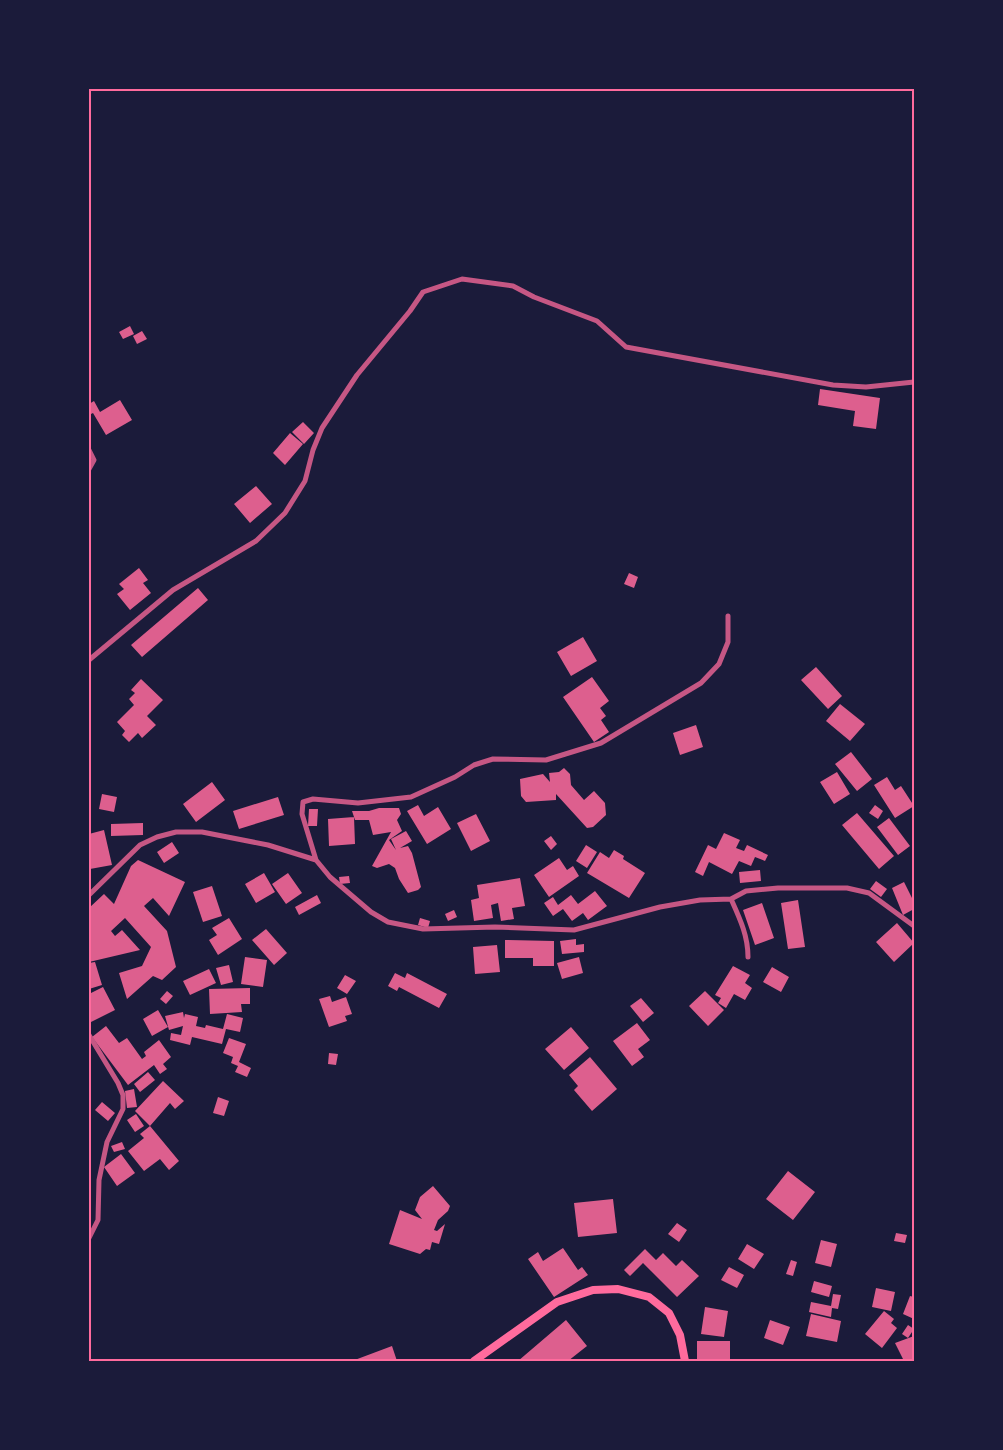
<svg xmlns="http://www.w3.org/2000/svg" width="1003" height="1450" viewBox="0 0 1003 1450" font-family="'Asap Condensed',sans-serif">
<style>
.building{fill:#dd5f8e}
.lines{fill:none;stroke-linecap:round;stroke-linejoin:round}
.minor{stroke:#c65784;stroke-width:5}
.secondary{stroke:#ff6b9d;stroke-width:8}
.neatline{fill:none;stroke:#ff6b9d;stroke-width:2}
</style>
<rect width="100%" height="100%" fill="#1b1b3a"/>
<path class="building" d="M130,326l4,8 -11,5 -4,-7z
M142,331l5,8 -10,5 -4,-8z
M820,389l60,9 -4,31 -23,-3 2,-15 -37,-6z
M120,400l12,20 -26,15 -13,-22 -4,2v-11l5,-3 6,11z
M303,422l11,11 -10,11 -12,-12z
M290,433l13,11 -18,21 -12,-12z
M256,486l16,18 -22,19 -16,-19z
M139,568l9,12 -5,3 8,10 -21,17 -13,-16 7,-5 -5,-5z
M629,573l9,4 -4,11 -10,-4z
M198,588l10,12 -66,57 -11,-12z
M583,637l14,24 -26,15 -14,-24z
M816,667l26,29 -14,13 -27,-29z
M592,677l17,24 -9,7 6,8 -5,4 8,12 -15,10 -31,-45z
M141,679l22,21 -16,16 9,9 -14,13 -4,-5 -9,9 -7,-7 3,-4 -8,-9 17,-17 -5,-6 6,-6 -4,-3z
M840,704l25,20 -15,17 -24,-20z
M696,725l7,22 -23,8 -7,-22z
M851,752l21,27 -15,12 -22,-27z
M564,768l6,6 1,11 13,15 10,-9 11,12 1,12 -13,12 -6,1 -31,-34v6l-30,2 -5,-6 -1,-17 23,-5 7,8 -1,-9 10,-1z
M837,772l13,22 -16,10 -14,-22z
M887,777l8,13 6,-4 13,20 -19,12 -21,-33z
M212,782l13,18 -29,22 -13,-18z
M102,794l15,3 -3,15 -15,-3z
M278,797l6,18 -45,14 -6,-18z
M418,805l6,11 14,-9 13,22 -24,15 -20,-33z
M875,805l8,6 -5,8 -9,-6z
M379,808h20l2,6 -4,6 5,11 -13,9 7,10 -5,-11 15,-8 6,10 -12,7 8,-2 4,7 9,34 -3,3 -10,3 -9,-14 -4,-11 -6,-4 -12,4 -5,-2 19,-34 -18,3 -4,-15h-14l-3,-9h17z
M309,809h9l-1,17h-9z
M857,813l37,43 -15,13 -37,-44z
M476,814l14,27 -19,10 -14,-28z
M354,817l1,27 -26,2 -1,-27z
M889,818l21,28 -12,9 -21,-28z
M143,823v12l-32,1v-12z
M104,830l8,35 -22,4 -1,-35z
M724,833l16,7 -4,8 8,3 3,-6 21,10 -3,6 -10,-4 -4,9 -12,-5 -7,13 -23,-12 -6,14 -8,-4 13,-27 8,4z
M551,836l6,8 -6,6 -7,-9z
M172,842l7,11 -15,10 -7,-11z
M586,845l11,7 -10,16 -11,-7z
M614,850l10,6 -1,3 22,14 -16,25 -42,-25 13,-21 9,6z
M559,858l8,12 6,-4 6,10 -30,21 -15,-22z
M138,860l47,22 -16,34 -16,-18 -9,8 23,25 9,36 -14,13 -9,-4 -26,23 -8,-26 23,-7 9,-19 -26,-29 -14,13 4,5 7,-6 18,20 -51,12v-54l15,-14 10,10 17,-38z
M760,870l1,11 -21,2 -1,-11z
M264,873l11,19 -19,11 -11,-19z
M288,873l14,20 -16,11 -14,-20z
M349,876l1,7 -10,1 -1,-7z
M520,878l5,28 -13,2 2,11 -13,2 -3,-18 -7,2 2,13 -19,3 -3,-21 8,-2 -2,-13z
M876,881l11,8 -6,8 -11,-8z
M904,882l10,20v7l-11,6 -11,-27z
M212,886l10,30 -19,6 -10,-30z
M595,891l12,15 -19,14 -5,-7 -11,8 -9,-12 -10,7 -9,-13 9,-6 5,8 13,-10 7,9z
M317,895l4,8 -22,12 -4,-8z
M798,900l7,47 -17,2 -7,-46z
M762,903l12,35 -19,7 -12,-35z
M454,910l3,7 -9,4 -3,-7z
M229,918l13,21 -24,16 -9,-15 8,-5 -5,-7z
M420,918l10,3 -2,7 -10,-3z
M897,923l17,20 -20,19 -18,-20z
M266,929l21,24 -13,12 -22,-25z
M576,939v6l8,-1v8l-22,2 -2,-13z
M505,940l49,1v25h-21v-8h-28z
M497,945l3,27 -25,2 -2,-27z
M245,957l22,3 -4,27 -22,-3z
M579,957l4,16 -21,6 -5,-16z
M95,962l7,23 -13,4v-26z
M229,965l4,17 -12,3 -5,-17z
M733,966l17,9 -5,8 7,5 -7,12 -11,-6 -8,14 -8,-5 3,-5 -6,-3z
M772,967l17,10 -8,15 -18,-10z
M209,969l7,14 -26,12 -7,-14z
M395,973l10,5 2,-5 40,21 -8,14 -40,-21 -2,4 -9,-5z
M345,975l11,6 -9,13 -10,-6z
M103,987l12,23 -26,13v-29z
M250,988v16h-9l1,8 -32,2 -1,-25z
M167,991l6,5 -7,8 -6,-5z
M705,991l19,19 -16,16 -19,-20z
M330,996l2,6 14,-5 6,17 -7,2 2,5 -18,6 -10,-28z
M641,998l13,15 -11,9 -13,-16z
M158,1010l10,17 -16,9 -9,-17z
M183,1012l1,6 1,-4 13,3 -2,9 9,2 1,-3 17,4 4,-15 16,4 -3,14 -14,-3 -4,15 -30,-7 -2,8 -20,-5 1,-7 10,2 2,-9 -14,4 -4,-14z
M637,1023l13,17 -12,9 6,8 -12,9 -19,-25z
M106,1026l13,17 8,-5 15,21 4,-3 -2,-4 15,-12 12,17 -8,7 4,5 -7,5 -6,-9 -26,20 -36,-48z
M571,1027l18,21 -25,22 -19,-21z
M229,1038l17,6 -7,18 12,6 -4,9 -12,-5 3,-6 -7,-3 2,-6 -10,-4z
M329,1053l9,1 -2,11 -8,-1z
M590,1057l27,32 -25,22 -18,-21 4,-4 -9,-11z
M148,1072l7,8 -15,12 -6,-8z
M163,1081l21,20 -9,8 -5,-6 -20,23 -15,-15z
M134,1089l3,18 -10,1 -2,-17z
M218,1097l11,4 -5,15 -11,-3z
M102,1102l13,11 -7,8 -13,-11z
M136,1114l8,12 -9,6 -8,-12z
M150,1126l29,35 -10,9 -9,-11 -16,12 -16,-20 16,-13 -4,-4z
M122,1142l3,7 -11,3 -3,-6z
M121,1154l14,19 -18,13 -13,-19z
M788,1171l27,21 -22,28 -27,-21z
M433,1186l17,20 -2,5 -10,9 -4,10 3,1 8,-7 -6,20 -7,-2 -2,8 -4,-1 -6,5 -31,-10 11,-34 22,9 -7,-9 5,-13z
M613,1199l4,34 -39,4 -4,-34z
M677,1223l10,7 -8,12 -11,-8z
M896,1233l11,2 -2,8 -11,-2z
M821,1240l16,4 -6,23 -16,-4z
M747,1244l17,10 -10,15 -16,-10z
M563,1248l15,22 4,-3 6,8 -34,22 -26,-38 10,-7 5,9z
M645,1249l11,11 7,-7 13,13 6,-6 17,16 -22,21 -34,-34 -13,13 -6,-6z
M791,1260l6,2 -4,14 -7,-2z
M729,1267l15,8 -7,13 -16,-8z
M814,1281l18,5 -3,11 -18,-5z
M876,1288l19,4 -4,19 -19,-4z
M833,1294l8,1 -3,14 -6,-1 -1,9 -22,-5 2,-10 20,4z
M910,1296l4,1v22l-11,-5z
M705,1307l23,4 -4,26 -23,-3z
M884,1311l10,8 -3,4 6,5 -15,20 -17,-14z
M811,1314l30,7 -4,21 -31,-6z
M566,1320l21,26 -19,15h-50z
M770,1320l20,7 -7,18 -19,-7z
M908,1325l6,4 -6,9 -6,-4z
M914,1336v25h-10l-9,-18z
M697,1341h33v20h-33z
M392,1346l5,15h-45z"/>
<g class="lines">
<path class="minor" d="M89,450l5,10 -5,9
M89,660l84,-70 83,-49 29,-28 20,-32 8,-31 9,-22 35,-53 53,-64 13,-19 39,-13 51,7 21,11 63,24 29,26 207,38 33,2 48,-5
M316,860l-14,-46 1,-12 10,-3 45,4 53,-6 44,-20 19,-12 19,-6 53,1 55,-17 100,-60 18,-19 9,-22v-26
M89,895l51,-50 17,-8 19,-5h26l66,13 48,15 14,17 41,35 17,10 35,7 72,-2 79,3 86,-23 40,-7 31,-1 15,-8 32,-3h69l22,5 45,33
M731,899c9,20 17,37 17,58
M89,1035l29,48 5,12v14l-16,33 -8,38 -1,40 -9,18"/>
<path class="secondary" d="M474,1361l83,-59 36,-12 25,-1 31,8 20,16 11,22 5,26"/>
</g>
<rect width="1003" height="1450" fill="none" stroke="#1b1b3a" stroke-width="180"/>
<rect x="90" y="90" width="823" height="1270" class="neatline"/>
</svg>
